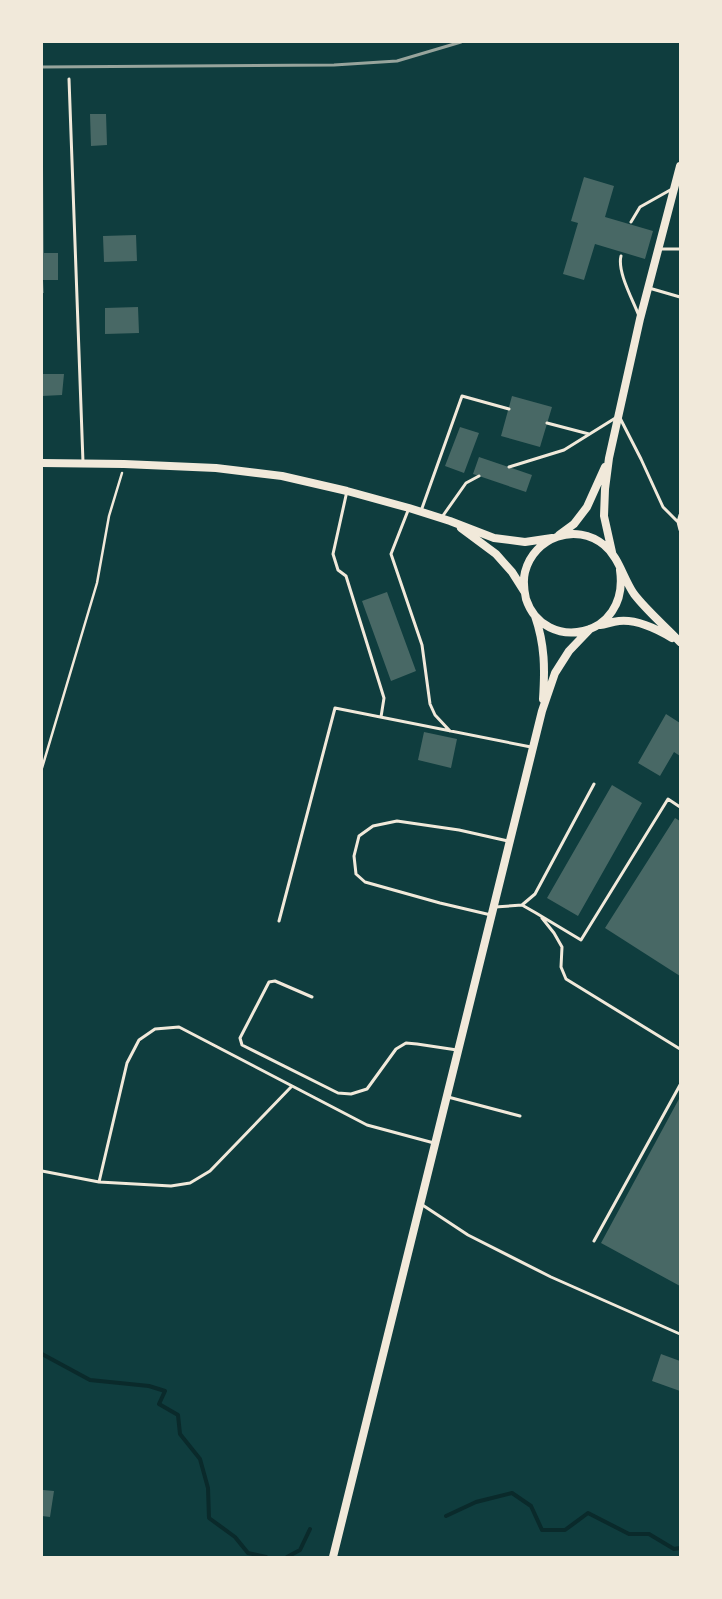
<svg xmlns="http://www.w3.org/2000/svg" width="722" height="1599" viewBox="0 0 722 1599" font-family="'Alegreya Sans',sans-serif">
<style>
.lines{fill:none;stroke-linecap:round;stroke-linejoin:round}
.stream{stroke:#0a2a2b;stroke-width:4}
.building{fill:#486865}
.path{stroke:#f1e9da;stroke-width:2.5}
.service{stroke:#f1e9da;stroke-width:3}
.secondary{stroke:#f1e9da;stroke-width:8}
.rail{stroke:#97a49c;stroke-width:3}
</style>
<rect width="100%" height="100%" fill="#0f3d3e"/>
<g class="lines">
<path class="stream" d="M42,1354l48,26 59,6 16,5 -6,13 19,11 2,19 20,25 8,29 1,30 26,19 13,16 18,4
M446,1516l30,-14 36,-9 19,13 11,24h23l23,-17 41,21h20l25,15 6,-1
M287,1557l13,-7 10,-21"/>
</g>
<path class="building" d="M90,114h16l1,31 -16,1z
M42,166h1l1,87h14v27h-15l1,13h-2z
M584,177l30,9 -9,31 48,14 -8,28 -50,-15 -11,36 -21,-6 15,-51 -7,-2z
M136,235l1,26 -33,1 -1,-26z
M138,307l1,26 -34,1v-26z
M42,374h22l-2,21 -20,1z
M512,396l40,11 -12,40 -39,-11z
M460,427l19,6 -15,40 -19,-7z
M479,457l53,18 -6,17 -53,-18z
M387,592l29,79 -25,10 -29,-80z
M666,714l14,9v33l-6,-4 -14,24 -22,-13z
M424,732l33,7 -6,29 -33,-8z
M612,785l30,18 -64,113 -31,-18z
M675,818l5,3v155l-75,-48z
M680,1097v189l-79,-43z
M661,1354l19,7v30l-28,-10z
M43,1490l11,1 -4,26 -8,-1z"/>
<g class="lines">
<path class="path" d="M42,768l55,-185 12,-67 13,-43"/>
<path class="service" d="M69,79l14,383
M631,222l9,-15 32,-18
M659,249h21
M621,256c-4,16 12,44 18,60
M649,288l31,9
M620,418l21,41 22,48 15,15 2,8
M547,423l42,11
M509,467l55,-17 53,-33
M347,491l-14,63 5,16 8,6 38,122 -3,19
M409,508l-18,46 31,91 8,59 5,11 15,16
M421,511l41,-115 47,13
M442,517l24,-34 13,-7
M678,522l2,-7
M522,905l14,8
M495,907l27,-2 13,-11 59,-110
M536,913l45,27 87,-141 12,8
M491,915l-51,-12 -75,-21 -9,-8 -2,-18 5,-20 14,-10 24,-5 62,9 49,11
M542,918l12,15 8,14 -1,20 5,12 114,70
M279,921l56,-213 196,39
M312,997l-37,-16 -6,1 -29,56 2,7 96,48 13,1 16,-5 29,-40 10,-6 11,1 40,6
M448,1097l72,19
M42,1171l57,11 28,-119 12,-23 16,-11 24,-2 188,98 67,18
M99,1182l72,4 19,-3 20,-12 82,-85
M421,1204l47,31 83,42 129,57
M594,1241l86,-156"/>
<path class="secondary" d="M42,463l82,1 92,4 66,8 65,15 62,17 41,13 44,17 31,4 27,-4
M461,528l35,26 16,18 12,19
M559,535l15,-11 13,-17 18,-40
M612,552l-8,-36 1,-27 4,-31 31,-139 40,-153
M620,570c10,69 -76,84 -94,29 -2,-9 -3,-19 -1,-27 9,-35 51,-50 79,-27 15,12 19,33 30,49 13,17 31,32 46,48
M535,616c10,29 10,53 8,83
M600,625c6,-1 12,-3 19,-4 18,-2 38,8 53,17
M333,1557l209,-846 13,-38 14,-22 21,-22"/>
<path class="rail" d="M42,67l292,-2 63,-4 64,-19"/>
</g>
<rect width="722" height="1599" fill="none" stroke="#f1e9da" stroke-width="86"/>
</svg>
